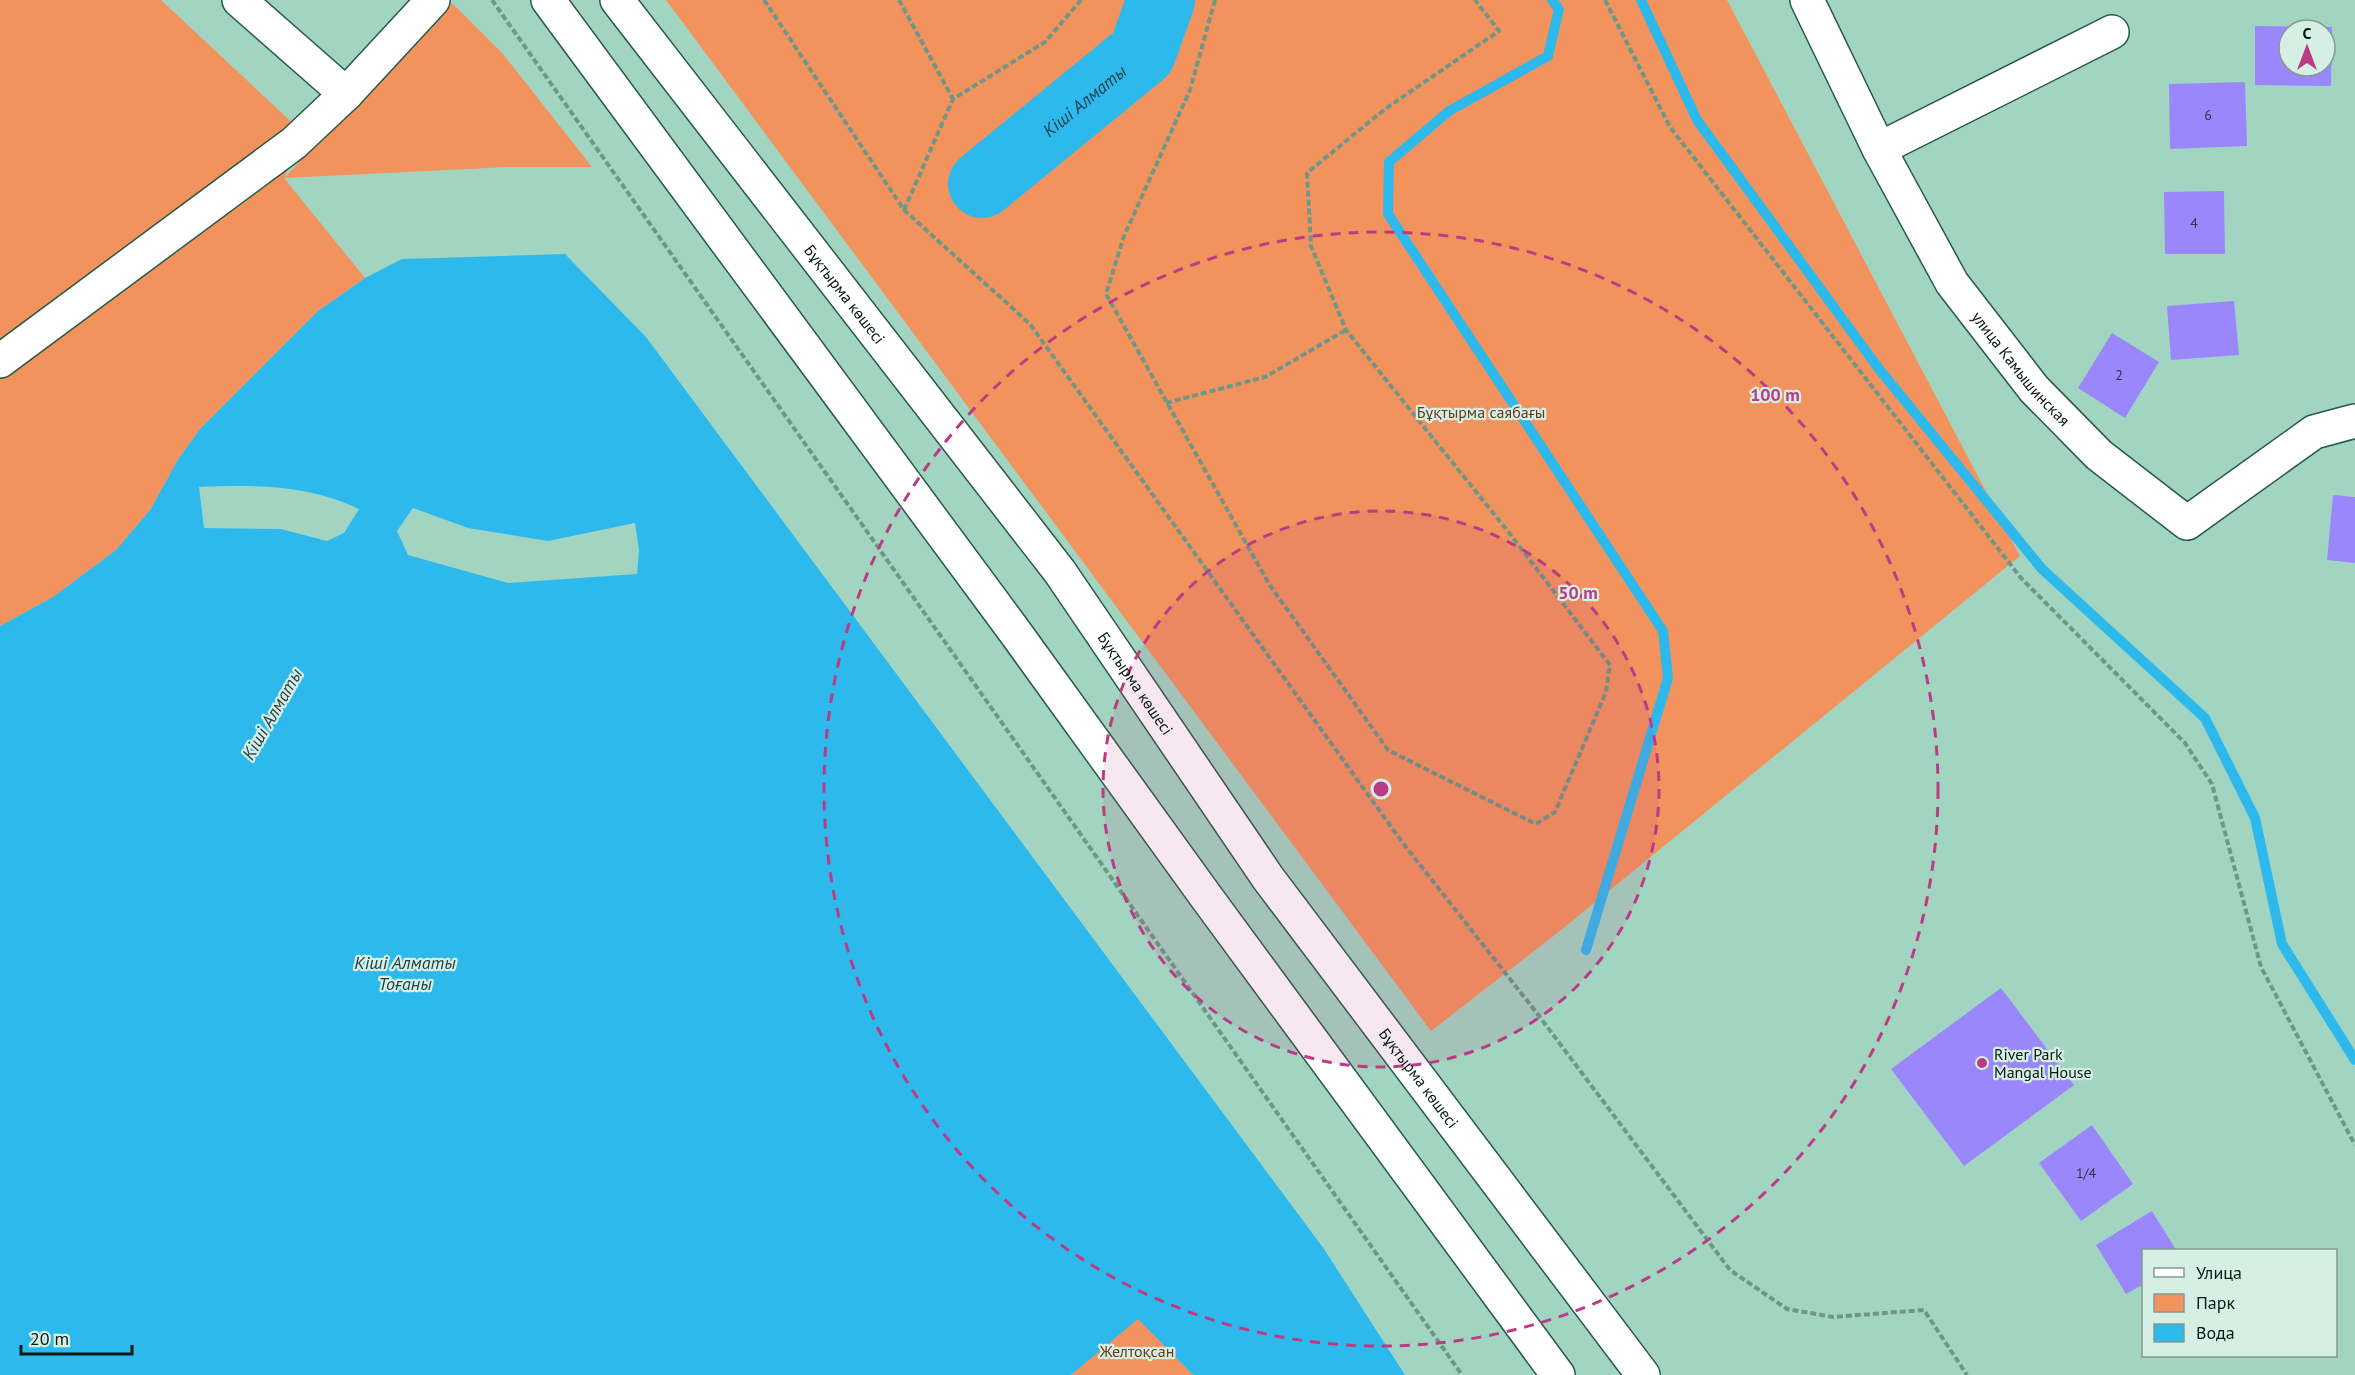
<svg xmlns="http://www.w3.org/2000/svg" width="2355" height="1375" viewBox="0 0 2355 1375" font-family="'PT Sans',sans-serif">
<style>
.green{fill:#f2935e}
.water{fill:#2eb9ed;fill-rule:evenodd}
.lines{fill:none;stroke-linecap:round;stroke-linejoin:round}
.stream{stroke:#2eb9ed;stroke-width:10}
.river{stroke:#2eb9ed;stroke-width:68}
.building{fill:#9b87fc;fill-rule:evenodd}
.minor-casing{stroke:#285848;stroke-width:36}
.major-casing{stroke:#285848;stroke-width:36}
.path{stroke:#6e9787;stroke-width:4;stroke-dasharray:6 3;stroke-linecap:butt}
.minor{stroke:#fff;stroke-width:33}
.major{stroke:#fff;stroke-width:33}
.ring{fill:none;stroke:#bc3b85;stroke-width:3;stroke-dasharray:10 8}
.poi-dot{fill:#bc3b85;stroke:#d6efe5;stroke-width:2}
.labels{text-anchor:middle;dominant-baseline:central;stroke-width:4.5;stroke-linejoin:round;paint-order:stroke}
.number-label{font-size:14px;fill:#2c364e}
.street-label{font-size:16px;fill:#071b14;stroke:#d6efe5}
.park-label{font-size:16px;fill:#69391d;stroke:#d6efe5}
.poi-label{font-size:16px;fill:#071b14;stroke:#d6efe5;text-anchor:start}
.water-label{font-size:18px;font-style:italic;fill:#243f4c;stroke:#d6efe5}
.centre{fill:#bc3b85;stroke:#d6efe5;stroke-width:3}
.ring-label{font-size:18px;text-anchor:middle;font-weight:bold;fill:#bc3b85;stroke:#d6efe5;stroke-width:4.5;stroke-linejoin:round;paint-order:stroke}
</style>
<rect width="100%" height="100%" fill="#a2d5c1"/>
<path class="green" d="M0,0h161l139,130 -15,47 167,-174 51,51 89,113h-84l-224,11 81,100 -47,33 -118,118 -21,29 -29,52 -34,40 -63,47 -53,29z
M666,0h1061l293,556 -464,378 -125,97z
M1138,1318l55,57h-122z"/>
<path class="water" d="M565,254l81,83 678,912 81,126h-212l-55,-56 -67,56h-1071v-749l53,-29 63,-47 34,-40 29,-52 21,-29 118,-118 47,-33 37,-19zM199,487c57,-2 107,-3 160,22l-15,24 -17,8 -46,-12 -77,-1zM413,508l55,20 80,13 87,-18 4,27 -2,24 -129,9 -100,-28 -11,-24z"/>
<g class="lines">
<path class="stream" d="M1552,0l7,9 -11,47 -99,55 -60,51 -1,52 275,417 5,47 -82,272
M1641,0l56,120 182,249 163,200 163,149 50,100 27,126 73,116"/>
<path class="river" id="s1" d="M982,184l160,-131 19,-53"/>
</g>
<path class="building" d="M2255,26l77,1 -1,59 -76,-1zM2289,30h36v36h-36z
M2245,82l2,64 -77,3 -1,-65z
M2224,191l1,63h-60l-1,-62z
M2234,301l5,54 -68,5 -4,-54z
M2112,333l47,29 -34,56 -47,-30z
M2333,495l22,2v66l-28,-3z
M2001,988l73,97 -110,81 -73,-97z
M2092,1125l41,59 -52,37 -42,-58z
M2152,1211l24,39h-32v34l-18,10 -30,-49z"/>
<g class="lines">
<defs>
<g id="minor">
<path d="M239,0l107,94"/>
<path id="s2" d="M1807,0l72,149 73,134 82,106 65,66 88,68 127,-91 41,-11"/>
<path d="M1879,149l233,-117"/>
<path d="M0,361l294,-218 52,-49 87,-94"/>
</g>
<g id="major">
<path d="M548,0l467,632 192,266 351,477"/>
<path id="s3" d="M617,0l443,572 208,306 375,497"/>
</g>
</defs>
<use href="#minor" class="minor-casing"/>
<use href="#major" class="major-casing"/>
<path class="path" d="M492,0l970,1375
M764,0l140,210 126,114 372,518 134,170 194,258 57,39 46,8 91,-7 43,65
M899,0l54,99
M1215,0l-25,90 -66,146 -18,58 163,290 119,166 148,74 19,-12 51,-120 4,-27 -100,-131 -164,-204 -35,-84 -4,-73 78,-64 114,-78 -24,-31
M1605,0l65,127 351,451 164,165 27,41 49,183 94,178
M904,210l49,-111 92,-57 36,-42
M1166,403l99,-26 81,-47"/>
<use href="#minor" class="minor"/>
<use href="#major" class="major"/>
</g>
<circle cx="1381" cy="789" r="278" fill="#bc3b85" fill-opacity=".12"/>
<g class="ring">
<circle cx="1381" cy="789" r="278"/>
<circle cx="1381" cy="789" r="557"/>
</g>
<circle class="poi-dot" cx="1982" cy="1063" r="6"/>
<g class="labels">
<g class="number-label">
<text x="2208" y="115">6</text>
<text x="2194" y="223">4</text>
<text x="2119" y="375">2</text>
<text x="2086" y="1173">1/4</text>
</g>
<g class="street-label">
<text stroke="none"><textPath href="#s3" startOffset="372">Бұқтырма көшесі</textPath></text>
<text stroke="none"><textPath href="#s2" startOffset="428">улица Камышинская</textPath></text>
<text stroke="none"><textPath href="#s3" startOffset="858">Бұқтырма көшесі</textPath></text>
<text stroke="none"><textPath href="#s3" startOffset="1344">Бұқтырма көшесі</textPath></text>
</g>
<g class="park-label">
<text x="1481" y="412">Бұқтырма саябағы</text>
<text x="1137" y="1351">Желтоқсан</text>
</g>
<g class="poi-label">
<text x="1994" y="1054">River Park<tspan x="1994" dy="18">Mangal House</tspan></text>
</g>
<g class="water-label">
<text stroke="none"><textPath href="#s1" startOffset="132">Кіші Алматы</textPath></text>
<text transform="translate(272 714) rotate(-60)">Кіші Алматы</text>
<text x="405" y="962">Кіші Алматы<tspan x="405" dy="21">Тоғаны</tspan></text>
</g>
</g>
<circle cx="1381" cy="789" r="9" class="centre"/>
<g class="ring-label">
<text x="1775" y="401">100 m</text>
<text x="1578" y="599">50 m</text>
</g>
<rect x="2142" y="1249" width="195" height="108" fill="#d6efe5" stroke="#839a91" stroke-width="1.5"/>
<rect x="2154" y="1268" width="30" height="9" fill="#ffffff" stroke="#839a91" stroke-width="1.5"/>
<text x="2196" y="1279" font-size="18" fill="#071b14">Улица</text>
<rect x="2154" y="1294" width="30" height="18" fill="#f2935e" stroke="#839a91" stroke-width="1.5"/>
<text x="2196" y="1309" font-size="18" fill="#071b14">Парк</text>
<rect x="2154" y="1324" width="30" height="18" fill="#2eb9ed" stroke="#839a91" stroke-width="1.5"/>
<text x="2196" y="1339" font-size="18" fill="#071b14">Вода</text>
<g transform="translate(2307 48)"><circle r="28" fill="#d6efe5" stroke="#839a91" stroke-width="1.5"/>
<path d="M0-4.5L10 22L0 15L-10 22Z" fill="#bc3b85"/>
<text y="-9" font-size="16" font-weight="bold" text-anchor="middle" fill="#071b14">С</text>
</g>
<path d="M21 1345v9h111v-9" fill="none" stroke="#071b14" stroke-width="3"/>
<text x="30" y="1345" font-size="18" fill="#071b14" stroke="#d6efe5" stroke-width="4.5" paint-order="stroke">20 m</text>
</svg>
